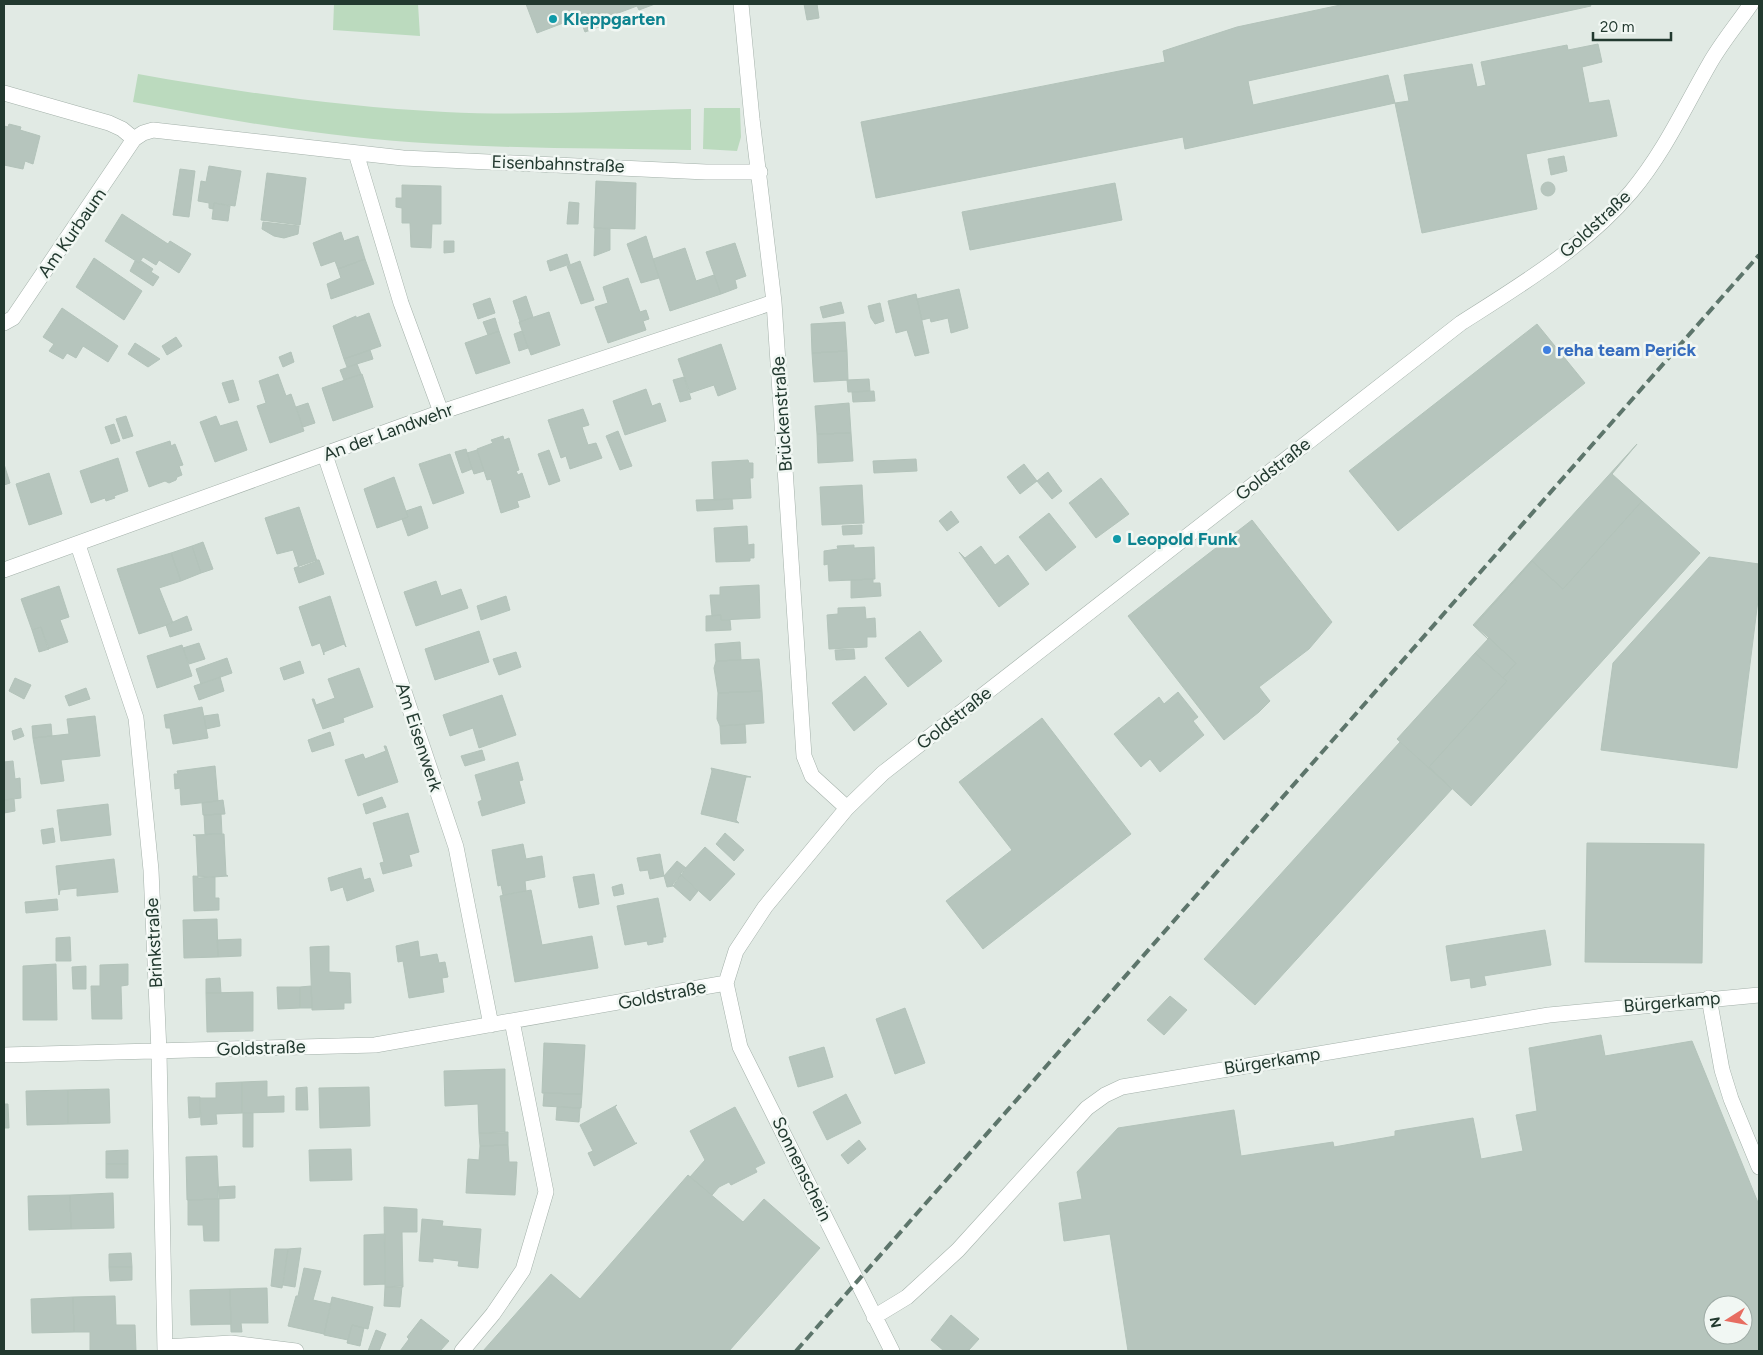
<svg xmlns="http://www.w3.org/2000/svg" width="1763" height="1355" viewBox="0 0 1763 1355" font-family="Figtree,sans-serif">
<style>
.green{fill:#bbdabe}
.building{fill:#b6c5bd;stroke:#b3c3ba;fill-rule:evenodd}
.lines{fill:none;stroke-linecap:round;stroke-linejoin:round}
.street-casing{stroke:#a4b1aa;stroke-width:16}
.street{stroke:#fff;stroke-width:15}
.rail{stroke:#5d756b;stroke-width:4;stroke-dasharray:10 5;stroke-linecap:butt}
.culture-dot{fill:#0f9aa8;stroke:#f1f7f3;stroke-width:2}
.shop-dot{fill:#3f7fe0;stroke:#f1f7f3;stroke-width:2}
.labels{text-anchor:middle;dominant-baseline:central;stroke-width:5;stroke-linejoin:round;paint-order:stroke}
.culture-label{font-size:18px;font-weight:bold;fill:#0d838f;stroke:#f1f7f3;text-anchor:start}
.street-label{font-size:18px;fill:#22392f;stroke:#f1f7f3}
.shop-label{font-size:18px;font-weight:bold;fill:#366cbe;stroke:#f1f7f3;text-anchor:start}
</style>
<rect width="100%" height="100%" fill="#e1eae4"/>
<path class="green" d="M334,4h84l2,32 -87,-6z
M138,74c101,18 204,33 307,38 82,4 165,-1 246,-3v41c-112,-2 -226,-1 -337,-13 -75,-8 -148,-21 -221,-35z
M704,108h36l1,29 -4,14 -34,-2z"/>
<path class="building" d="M526,4h129l-16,6 -2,-4 -24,9 2,6 -30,11 -6,-15 -42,16z
M804,4h13l2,14 -12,2z
M1345,4h245l1,2 -343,75 5,24 135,-30 7,28 -210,46 -2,-12 -307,61 -15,-76 304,-60 -2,-11 74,-24z
M1598,44l4,18 -20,5 7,36 20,-3 8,36 -91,18 11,55 -115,24 -27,-130 14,-2 -5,-26 68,-11 5,23 9,-2 -5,-23 86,-17 1,5z
M9,124l12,3 -1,3 20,6 -7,28 -8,-3 -2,8 -19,-4v-39l4,1z
M1564,156l3,15 -16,4 -3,-16z
M209,166l32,5 -6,35 -21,-3 -1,6 -4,-1v-5l-11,-2 3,-20 5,1z
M180,169l15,2 -6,46 -16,-2z
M267,173l39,5 -6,47 -39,-5z
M596,181l40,2 -1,46 -41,-1z
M1541 189a7 7 0 1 1 14 0a7 7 0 1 1-14 0Z
M1115,183l7,37 -152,30 -8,-38z
M402,185l39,1v38h-9l-1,24 -20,-1 -1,-24h-8v-15l-6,-1v-9h6z
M569,202l10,1 -1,21h-11z
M214,203l16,3 -2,15 -16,-2z
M122,214l46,30 2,-3 21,13 -12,19 -20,-13 -3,5 -13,-8 -4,6 -34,-22z
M263,222l36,4 -1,8 -14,4 -10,-2 -12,-7z
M595,228l15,1v21l-16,6z
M341,232l3,9 14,-5 7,23 -27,10 -3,-8 -14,5 -8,-23z
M646,236l13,42 -18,5 -14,-39z
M444,241h10v11l-10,1z
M735,243l11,33 -11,4 2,8 -16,6 -15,-42z
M685,248l11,33 18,-6 7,19 -51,17 -17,-52z
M567,254l3,10 -20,7 -3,-10z
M94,258l48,33 -18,29 -48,-33z
M365,259l9,25 -43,15 -4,-15 14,-6 -3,-9z
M135,261l4,2 2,-2 12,8 -2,3 8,5 -6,9 -23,-15z
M580,261l14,39 -13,4 -14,-38z
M628,278l12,34 6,-2 3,9 -6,2 3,9 -38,13 -13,-36 13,-4 -5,-16z
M959,289l9,39 -17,5 -3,-15 -17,4 -1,-4 -8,2 -5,-21z
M916,294l13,59 -14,3 -8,-26 -11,3 -8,-32z
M526,296l7,21 -13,5 -7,-21z
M490,298l5,15 -17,6 -5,-15z
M841,302l3,11 -21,5 -3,-11z
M880,303l4,18 -9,3 -4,-6 -3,-12z
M62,308l56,38 -10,16 -25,-16 -7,12 -9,-5 -4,6 -14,-8 5,-7 -11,-7z
M549,312l11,33 -29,10 -12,-33z
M369,313l12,33 -37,13 -11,-33 23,-10v2z
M495,318l4,13 -11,4 -5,-13z
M845,322l2,29 -35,2 -1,-29z
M1537,324l48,59 -187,148 -49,-60z
M499,331l11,32 -34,11 -11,-31z
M522,331l6,17 -9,3 -5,-17z
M176,337l6,9 -15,9 -5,-9z
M135,343l25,16 -12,8 -20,-13z
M721,344l15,45 -18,7 -4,-11 -24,8 -12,-34z
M370,350l3,9 -26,8 -3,-8z
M847,351l1,29 -34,2 -2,-29z
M291,352l3,10 -11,5 -4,-10z
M357,364l4,10 -17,6 -4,-10z
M278,374l8,22 5,-2 13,37 -34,12 -13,-37 9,-3 -7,-22z
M362,374l11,33 -40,14 -11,-33z
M684,377l7,22 -11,3 -7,-22z
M869,379l1,12 -22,1 -1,-12z
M233,380l6,20 -10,3 -7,-20z
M646,389l6,17 8,-3 6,18 -41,14 -12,-34z
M874,391l1,10 -22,1 -1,-10z
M308,403l7,20 -12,4 -7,-20z
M849,403l2,30 -34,1 -2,-28z
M583,409l6,16 -7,2 6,18 8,-2 6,15 -32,11 -4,-13 -5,2 -13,-38z
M126,416l7,20 -10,3 -7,-20z
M216,416l4,10 17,-5 10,29 -32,12 -15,-40z
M114,424l6,17 -9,3 -6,-17z
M618,431l14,35 -12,4 -14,-34z
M851,433l2,28 -35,2 -1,-29z
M503,436l1,4 5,-2 10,32 -3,1 2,4 4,-2 8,24 -13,4 2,6 -18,6 -10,-34 -4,1 -10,-31 16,-6 -2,-3z
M170,441l1,5 4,-2 8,21 -4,1 3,9 -5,2 -1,3 -7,3 -4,-2 -16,6 -13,-35z
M1637,444l-25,30 30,27 -79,88 -31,-28 -57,64 13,14 -15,-14z
M466,449l6,20 -10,4 -7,-21z
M477,450l7,21 -10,3 -7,-21z
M549,450l11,31 -11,4 -11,-31z
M450,454l14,39 -31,11 -14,-40z
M118,458l10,33 -14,5 1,2 -9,3 -1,-3 -14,5 -11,-32z
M916,459l1,12 -43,2 -1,-12z
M748,460l1,3h4v15h-3l1,20 -37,2 -2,-38z
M4,464l6,19 -6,2z
M1024,464l13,17 -17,13 -13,-17z
M1048,472l14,19 -10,8 -15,-18z
M49,473l13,41 -33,11 -13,-41z
M394,477l14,40 -31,11 -13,-39z
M1101,478l28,36 -33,24 -27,-35z
M862,485l2,38 -42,2 -2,-38z
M732,499l1,10 -36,2 -1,-11z
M1642,501l58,52 -229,253 -42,-39 78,-86 -4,-3 13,-15 -41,-38 57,-64 31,28z
M421,506l7,22 -20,8 -6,-17 6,-2 -2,-6z
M299,507l18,54 -18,7 -6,-18 -16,4 -12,-36z
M951,511l8,11 -12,9 -8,-10z
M1049,513l27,34 -30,24 -27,-34z
M1252,520l80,102 -23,27 -50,38 11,14 -11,11 -35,28 -96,-124z
M862,525v9l-19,1 -1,-9z
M747,526l1,19 6,-1v14h-4v3l-34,1 -2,-34z
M203,542l10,27 -12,4 -9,-27z
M854,545v3l20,-1 1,32 -46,2 -1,-17 -4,1v-14l14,-2 -1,-3z
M192,546l9,27 -20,8 -10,-28z
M981,546l14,19 13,-10 21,29 -30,23 -40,-55 6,6z
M171,553l10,28 -22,7 14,35 -34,11 -22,-65z
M1709,557l50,7v28l-22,176 -136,-18 12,-87z
M317,560h2l5,14 -25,9 -5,-15z
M873,579v4h7l1,13 -30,2v-18z
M436,581l5,15 20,-7 7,19 -52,18 -12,-34z
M759,585l1,33 -39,2v-5l-9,1 -2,-21h10v-8z
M59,586l10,31 -9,3 8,22 -20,7 -7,-22 -9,3 -11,-31z
M330,596l16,51 -2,-3 -20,8v3l-4,-12 -8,3 -13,-39z
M506,596l4,14 -29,10 -4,-14z
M865,607l1,12 9,-1 1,19h-9v10l-38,2 -2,-34 11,-1v-6z
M721,615v5h9l1,10 -25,1v-15z
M187,616l5,14 -22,7 -4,-12z
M41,627l8,22 -10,3 -7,-22z
M479,631l10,31 -54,18 -10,-31z
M920,631l22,30 -34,26 -23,-29z
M1489,638l27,25 -13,15 -28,-25z
M740,642l1,18 -25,1 -1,-17z
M199,643l6,16 -16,5 -6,-16z
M182,645l10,31 -35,12 -10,-32z
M854,649l1,10 -19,1 -1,-10z
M516,652l5,15 -22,8 -6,-16z
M1475,653l32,28 -78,86 23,22 -55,-50z
M227,658l5,15 -31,11 -5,-15z
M759,659l3,32 -44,2 -4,-25 2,-7z
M300,661l4,12 -20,7 -4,-12z
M359,668l14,39 -30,11 1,4 -21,7 -11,-30h2l2,6 19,-7 -7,-19z
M865,676l22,28 -33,27 -22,-28z
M220,677l4,14 -25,9 -5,-14z
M15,678l16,7 -7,14 -15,-8z
M86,688l4,11 -21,7 -4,-10z
M762,691l2,32 -44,3 -3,-7 1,-26z
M1178,692l20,25 -5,4 11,14 -44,37 -10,-13 -9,8 -27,-33 45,-37 5,7z
M502,695l14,40 -37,13 -6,-20 -23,8 -7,-21z
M202,707l6,31 -35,6 -3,-16h-4l-2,-13z
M218,714l2,12 -14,3 -2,-13z
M95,716l5,40 -39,4 3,21 -23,3 -8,-46 36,-4 -2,-15z
M1042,718l89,116 -148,115 -37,-48 66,-51 -53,-68z
M51,724l1,12 -19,2 -1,-12z
M745,724l1,19 -25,1 -1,-18z
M21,728l3,8 -10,4 -2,-9z
M330,732l4,13 -22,7 -4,-12z
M1400,742l52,47 -197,216 -51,-46z
M384,746h2l12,36 -40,14 -13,-36 18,-6 2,5 21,-8z
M482,750l3,10 -20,6 -4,-10z
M13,761l2,18 5,-1 1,20 -17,2v-38z
M518,762l5,18 -4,1 6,22 -43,13 -4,-14 4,-2 -7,-25z
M215,766l3,35 -37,4 -1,-17 -5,1 -1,-15h4l-1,-3z
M711,768l40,9h-5l-10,43 3,3 -38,-9 11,-43z
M382,797l4,10 -20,7 -3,-10z
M14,799l1,12 -11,2v-13z
M223,800l2,14 -22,1 -1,-12z
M108,804l3,31 -50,6 -4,-31z
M408,813l11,39 -10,3 3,11 -29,8 -3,-11 4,-1 -11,-39z
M221,814l1,20h-17l-1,-19z
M53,828l2,14 -12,2 -2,-14z
M725,833l19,17 -10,11 -18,-17z
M224,834l2,41 2,1 -30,2 -2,-42 -3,-1z
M1587,843l117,1 -2,119 -117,-1z
M523,844l3,15 16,-3 3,21 -20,4 1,10 -23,4 -2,-10 -3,1 -6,-36z
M705,847l30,27 -25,27 -30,-27z
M660,854l4,22 -14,3 -2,-9 -8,1 -3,-13z
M114,859l4,33 -41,4v-8l-17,2 -1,5 -3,-29z
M677,861l9,7 -13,18 -6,1 -3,-11z
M361,868l3,12 6,-2 4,13 -27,10 -4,-14 -12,4 -3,-13z
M594,874l5,30 -20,4 -6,-31z
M681,875l17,16 -8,10 -18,-16z
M193,876l22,1v21h4v12l-25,1z
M622,884l2,10 -10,2 -2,-9z
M531,890l11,55 50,-9 6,32 -83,14 -15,-86z
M658,898l8,39h-3v5l-15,3 -1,-4 -22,4 -8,-39z
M57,899l1,11 -32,3 -1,-11z
M217,919l1,38 -34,1 -1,-38z
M1545,930l6,35 -67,11 2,9 -15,3 -1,-10 -19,3 -5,-35z
M70,937l1,24h-15v-23z
M241,939v17l-23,1 -1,-17z
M418,941l2,16 17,-3 2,9 6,-1 3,15 -6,1 2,14 -35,6 -6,-37 -5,1 -2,-16z
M329,946v26l21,1 1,30h-7v6l-32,1 -2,-63z
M56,964l1,56h-34v-54z
M128,964v21l-7,1 1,33h-30l-1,-33h9v-21z
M86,966v23h-13l-1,-22z
M220,978l1,15h-15v-14z
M311,986l1,22h-12v-21z
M277,987h23v21l-22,1z
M253,992v39l-46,1 -1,-39z
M1170,996l17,14 -23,25 -17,-15z
M905,1008l20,55 -30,11 -19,-55z
M1601,1035l4,21 87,-15 67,164v146h-631l-18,-117 -46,7 -5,-38 23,-4 -5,-27 41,-44 116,-18 7,46 92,-14 1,5 61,-11v-5l78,-13 8,41 42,-8 -7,-36 21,-4 -8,-63zM1713,1305h30v30h-30z
M544,1043l41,2 -3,49 -40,-1z
M824,1047l9,30 -35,10 -9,-30z
M505,1069v64h-26l-1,-29 -33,2 -1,-35z
M267,1081v16l17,-1v16l-42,1v-31z
M242,1082v31l-26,1 1,10 -16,1 -1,-27h16v-15z
M307,1087l1,23h-12v-22z
M369,1087l1,39 -50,2 -1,-40z
M109,1089l1,34 -42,1v-34z
M68,1090v34l-41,1 -1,-34z
M544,1093l38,1 -1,14 -38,-2z
M846,1094l15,29 -34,17 -14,-28z
M188,1097h12v20l-11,1z
M4,1104h4l1,24h-5z
M617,1105l-2,2 20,36h2l-43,23 -6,-13 5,-2 -13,-26z
M557,1107l23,1 -1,14 -23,-2z
M735,1107l30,56 -10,5 2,4 -26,13 -2,-3 -10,5 -7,8 -22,-18 15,-17 -15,-29z
M243,1113h10v34h-10z
M505,1132h3v13l-28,1 -1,-13z
M859,1140l7,9 -18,15 -7,-9z
M508,1145l1,17h8l-2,33 -49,-2 2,-34 11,1 1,-14z
M351,1149l1,31 -42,1 -1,-31z
M128,1150v14h-22v-13z
M217,1156l2,43 -32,1 -1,-43z
M106,1164h22v14h-22z
M688,1175l55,47 21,-23 56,49 -91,103h-246l68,-77 29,25z
M235,1186v12l-17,1v-12z
M113,1193l1,35 -43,1 -1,-34z
M70,1195l1,34 -42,1 -1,-34z
M219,1199v42h-15l-1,-16h-15v-25z
M384,1207l33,2v23h-15l1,55h-18z
M422,1219l21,2 -1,5 39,3 -3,39 -20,-2 1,-5 -26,-3v4l-14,-1z
M385,1234v50l-21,1v-50z
M301,1248l-6,39 -12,-2 5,-36z
M275,1249h13l-6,39 -11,-2z
M131,1253l1,14h-23v-13z
M109,1267h23v13l-22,1z
M304,1268l17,3 -8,29 18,4 -7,30 -36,-8 8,-30h2z
M402,1286l-2,21 -16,-1 1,-19z
M267,1288l1,35h-27l1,9h-11l-1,-43z
M230,1289l1,35 -40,1 -1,-35z
M115,1296l1,29h19l1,26h-46v-19h-16l-1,-35z
M73,1297l1,35 -42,1 -1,-34z
M332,1297l41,10 -5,22 -16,-4 -4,15 -24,-5z
M951,1315l28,24 -11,12h-24l-13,-11z
M421,1319l28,22 -9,10h-40l9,-12 -2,-2z
M352,1325l12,3 -4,18 -13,-3z
M376,1330l10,4 -7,17h-11z"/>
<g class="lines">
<defs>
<path id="street" d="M741,4l11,115 22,183 30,454 8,20 35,32
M4,93l105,30 13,6 12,10 9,-6 10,-3 250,28 303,14h54
M356,153l45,150 40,109
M4,323l9,-5 121,-179
M325,455l131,392 35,178
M78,545l58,173 15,152 8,182 6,299
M4,570l437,-158 333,-110
M1709,998l13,72 9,29 28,68
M4,1055l371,-10 351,-62
M874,1317l33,-20 51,-47 129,-142 18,-13 17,-8 427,-72 210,-20
M165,1347l66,-4 65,8
M462,1351l31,-37 30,-44 23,-78 -34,-171
M892,1351l-152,-304 -14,-64 10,-32 29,-44 82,-99 36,-35 578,-450c61,-39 123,-76 170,-131 34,-41 53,-84 79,-129 12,-21 28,-40 41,-59"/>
</defs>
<use href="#street" class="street-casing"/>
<use href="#street" class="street"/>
<path class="rail" d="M796,1351l963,-1096"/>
</g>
<g class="culture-dot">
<circle cx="553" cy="19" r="5"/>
<circle cx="1117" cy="539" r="5"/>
</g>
<circle class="shop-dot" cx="1547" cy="350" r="5"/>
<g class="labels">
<g class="culture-label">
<text x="563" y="19">Kleppgarten</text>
<text x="1127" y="539">Leopold Funk</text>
</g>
<g class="street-label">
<text transform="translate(558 164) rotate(2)">Eisenbahnstraße</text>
<text transform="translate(1595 224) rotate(-43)">Goldstraße</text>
<text transform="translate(72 233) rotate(-55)">Am Kurbaum</text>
<text transform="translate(782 414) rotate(-94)">Brückenstraße</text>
<text transform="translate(388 432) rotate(-20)">An der Landwehr</text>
<text transform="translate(1273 469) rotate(-38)">Goldstraße</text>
<text transform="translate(954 718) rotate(-38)">Goldstraße</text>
<text transform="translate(419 737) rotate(72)">Am Eisenwerk</text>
<text transform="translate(154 943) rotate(-93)">Brinkstraße</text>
<text transform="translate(662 995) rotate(-11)">Goldstraße</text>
<text transform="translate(1672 1002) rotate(-5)">Bürgerkamp</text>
<text transform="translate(261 1048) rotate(-2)">Goldstraße</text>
<text transform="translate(1272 1061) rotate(-9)">Bürgerkamp</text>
<text transform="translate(802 1169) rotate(64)">Sonnenschein</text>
</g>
<g class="shop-label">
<text x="1557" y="350">reha team Perick</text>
</g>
</g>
<rect width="1763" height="1355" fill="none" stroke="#22392f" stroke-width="10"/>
<g transform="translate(1728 1320) rotate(259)"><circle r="24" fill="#f1f7f3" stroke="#9eaba5"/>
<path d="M0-4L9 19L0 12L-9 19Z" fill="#e76d61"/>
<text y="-8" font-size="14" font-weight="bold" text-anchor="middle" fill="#22392f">N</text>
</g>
<path d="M1593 32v8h78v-8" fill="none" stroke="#22392f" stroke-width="2.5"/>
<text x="1600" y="32" font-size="15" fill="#22392f" stroke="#f1f7f3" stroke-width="4" paint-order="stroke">20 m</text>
</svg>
